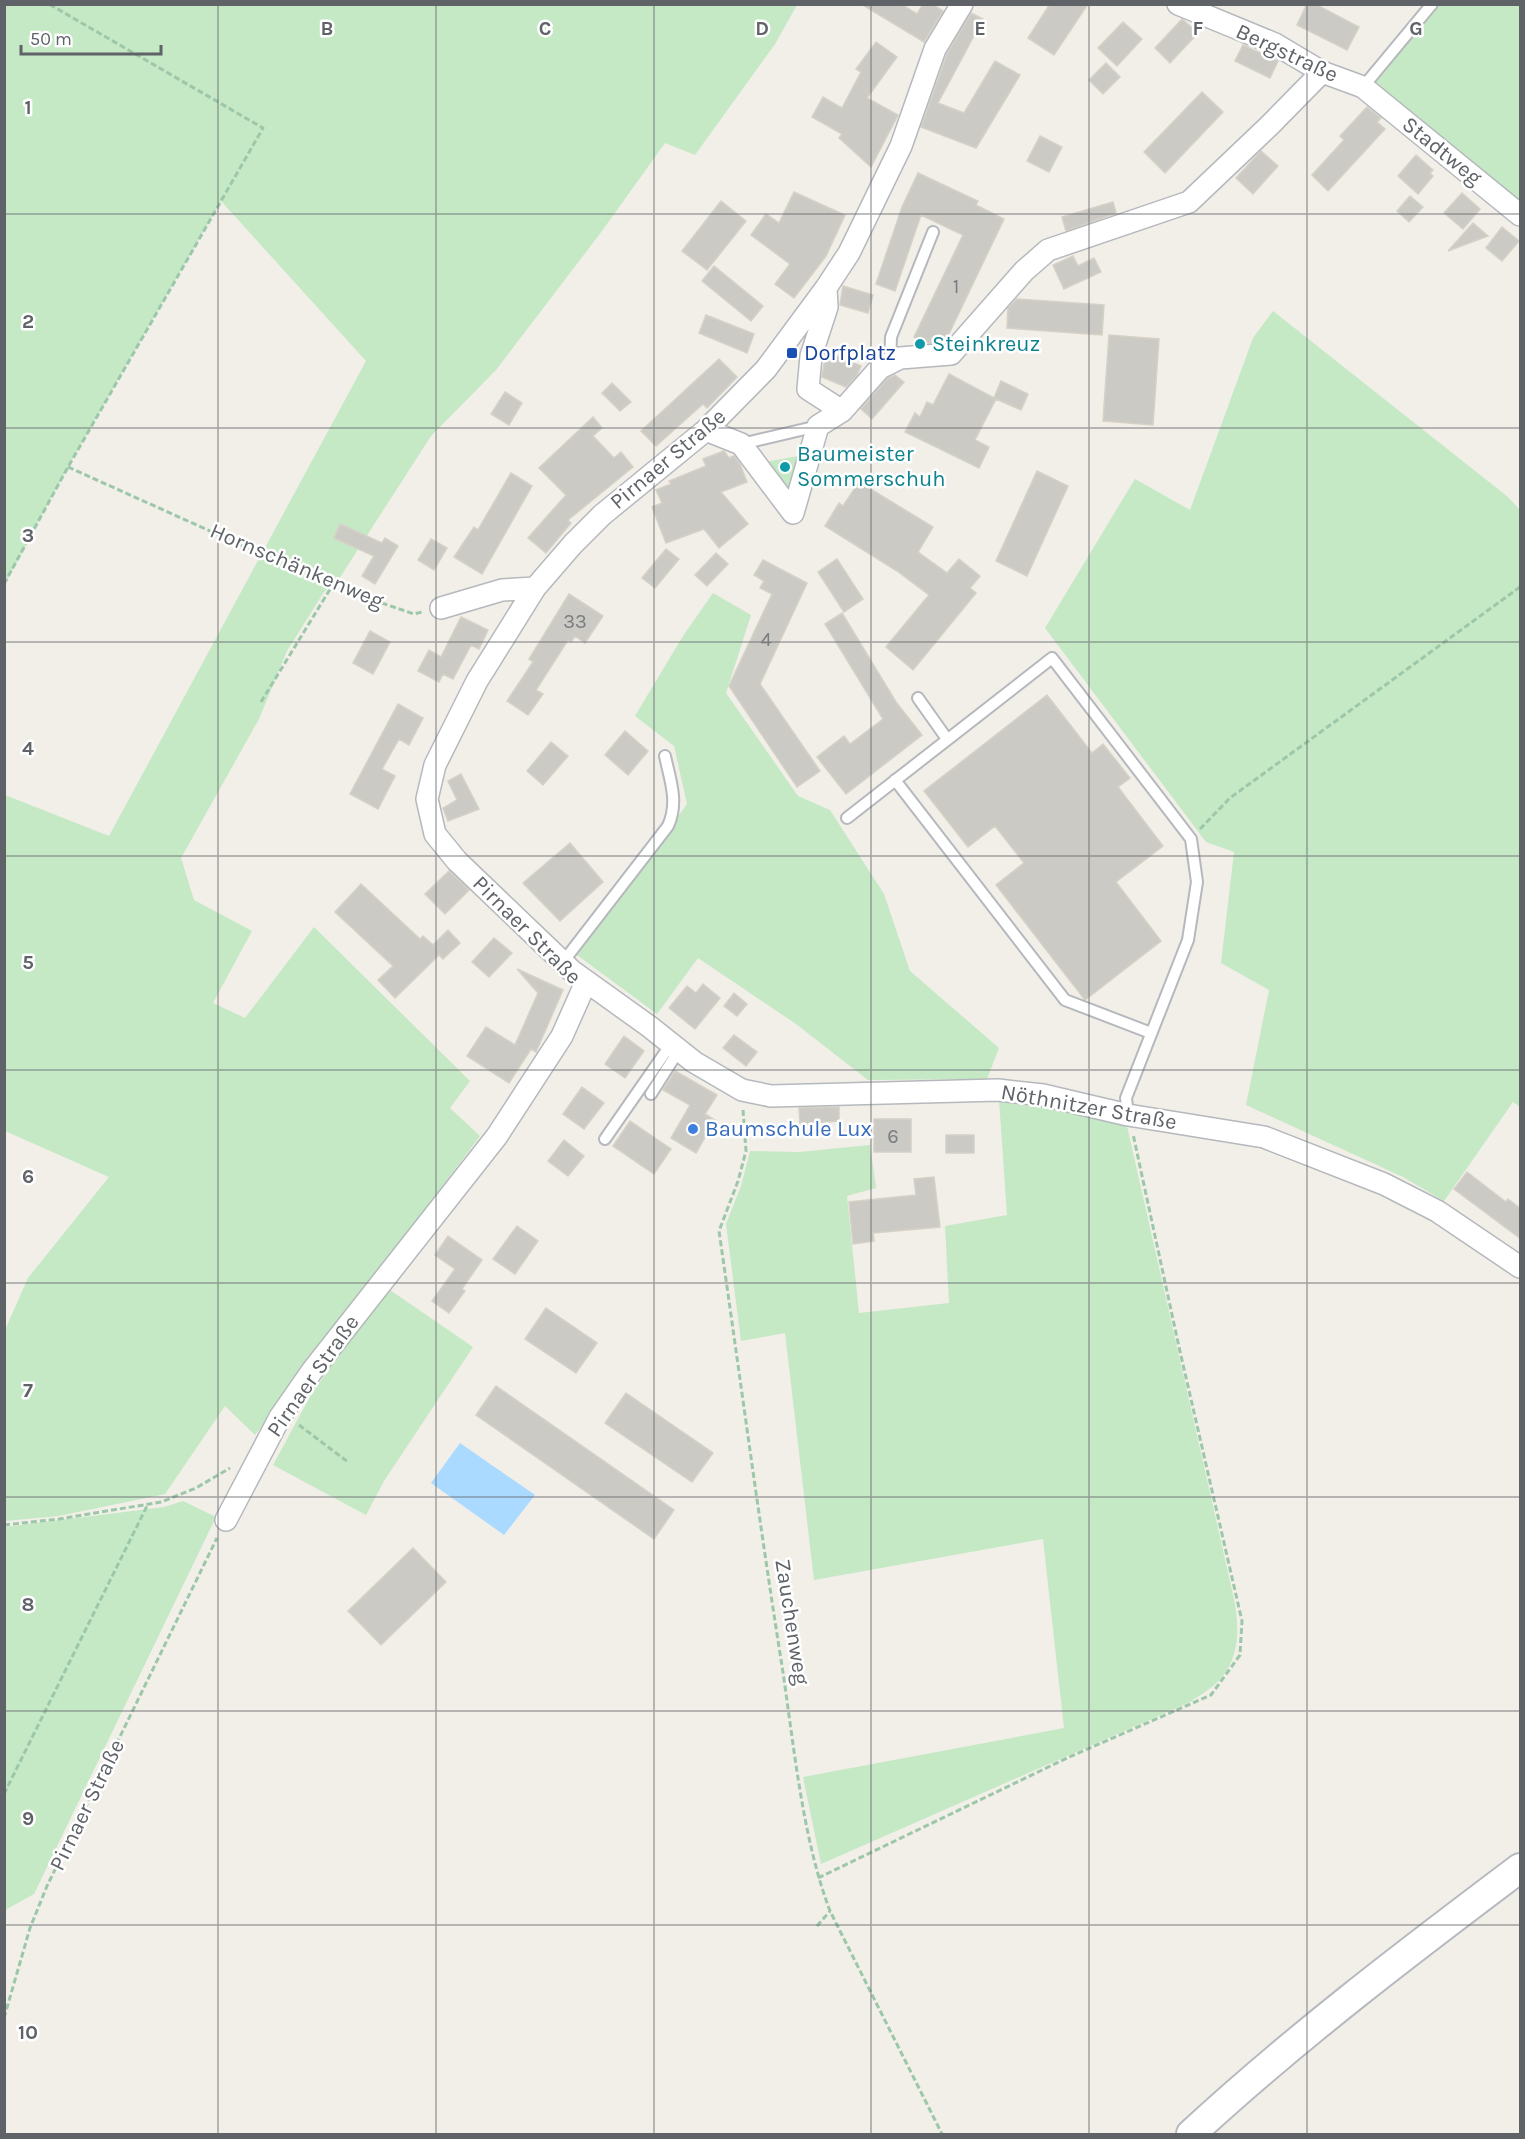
<svg xmlns="http://www.w3.org/2000/svg" width="1525" height="2139" viewBox="0 0 1525 2139" font-family="Karla,sans-serif">
<style>
.green{fill:#c5e8c5}
.water{fill:#aadaff}
.building{fill:#cccac5;stroke:#d6d1c6;stroke-width:1.5}
.lines{fill:none;stroke-linecap:round;stroke-linejoin:round}
.lane-casing{stroke:#b5b8bc;stroke-width:14}
.street-casing{stroke:#b5b8bc;stroke-width:24}
.secondary-casing{stroke:#b6babf;stroke-width:32}
.path{stroke:#9cc7a9;stroke-width:3;stroke-dasharray:6 3;stroke-linecap:butt}
.lane{stroke:#fff;stroke-width:10}
.street{stroke:#fff;stroke-width:21}
.secondary{stroke:#fff;stroke-width:28}
.grid{fill:none;stroke:#5f6368;stroke-width:1.5;stroke-opacity:0.55}
.culture-dot{fill:#0f9aa8;stroke:#fff;stroke-width:2}
.transit-dot{fill:#1a4fb4;stroke:#fff;stroke-width:2}
.shop-dot{fill:#3f7fe0;stroke:#fff;stroke-width:2}
.labels{text-anchor:middle;dominant-baseline:central;stroke-width:5;stroke-linejoin:round;paint-order:stroke}
.number-label{font-size:20px;fill:#7a7d7f}
.street-label{font-size:22px;fill:#5f6368;stroke:#fff}
.culture-label{font-size:22px;fill:#0d838f;stroke:#fff;text-anchor:start}
.transit-label{font-size:22px;fill:#164399;stroke:#fff;text-anchor:start}
.shop-label{font-size:22px;fill:#366cbe;stroke:#fff;text-anchor:start}
.grid-label{font-size:20px;text-anchor:middle;font-weight:bold;fill:#5f6368;stroke:#fff;stroke-width:5;stroke-linejoin:round;paint-order:stroke}
</style>
<rect width="100%" height="100%" fill="#f1efe8"/>
<path class="green" d="M5,5h792l-22,39 -80,111 -30,-12 -63,88 -106,139 -65,66 -94,146 -13,10 -37,59 -28,68 -78,139 13,42 58,31 -39,72 32,15 69,-91 156,154 -20,27 30,28 -225,299 -30,-29 -60,88 -106,22 -54,5v-191l23,-52 81,-101 -104,-46v-336l104,41 257,-475 -145,-160 -153,266 -63,117z
M1432,5h88v210l-157,-128z
M1273,311l235,186 12,13v597l-7,-5 -69,99 -41,-24 -157,-72 23,-115 -48,-27 13,-111 -28,-10 -161,-214 90,-149 55,31 63,-172z
M803,455l-8,30 -13,2 -17,-25z
M713,593l38,22 -25,78 72,103 32,14 54,84 26,77 89,77 -12,31 -119,1 -72,-56 -98,-66 -41,56 -80,-59 110,-151 -13,-58 -39,-30 48,-80z
M999,1100l30,3 98,23 107,473c6,31 6,65 -21,87 -7,6 -16,11 -23,16l-369,162 -18,-87 261,-49 -21,-189 -229,41 -29,-247 -44,8 -15,-117 15,-38 9,-35 49,1 71,-7 6,43 -29,8 12,117 90,-10 -4,-77 62,-11z
M387,1288l86,59 -89,134 -18,34 -93,-50 39,-72z
M183,1501l33,16 -182,377 -27,15 -2,4 -1,-386 160,-20z"/>
<path class="water" d="M460,1443l75,52 -31,40 -73,-52z"/>
<path class="building" d="M861,4h40l16,10 6,-10h9l11,7 -19,31z
M1050,4h38l-34,51 -26,-17z
M1307,4h8l44,23 -12,23 -50,-25z
M971,13l12,6 -45,84 26,10 31,-52 25,14 -44,73 -55,-21 26,-73z
M1182,19l16,14 -28,30 -15,-15z
M1123,22l19,17 -25,27 -19,-18z
M876,42l21,15 -30,41 31,17 -27,52 -32,-29 3,-4 -30,-17 11,-20 19,11 19,-36 -5,-3z
M1243,45l35,16 -8,17 -35,-17z
M1106,63l14,14 -17,17 -14,-14z
M1202,92l21,20 -58,61 -21,-21z
M1367,107l14,11 -4,4 8,7 -57,62 -16,-16 32,-35 -4,-4z
M1040,136l22,11 -13,25 -22,-11z
M1261,151l17,15 -25,28 -17,-16z
M1416,155l17,15 -3,3 3,3 -15,18 -20,-18z
M918,173l60,28 -2,4 28,14 -59,123 -17,1 -14,-6 49,-102 -42,-20 -26,76 -19,-7 26,-77z
M794,192l51,23 -19,41 -32,42 -19,-14 15,-20 -39,-29 15,-21 13,9z
M1462,193l18,16 -17,20 -19,-16z
M1410,196l13,11 -14,15 -12,-11z
M721,201l25,20 -39,49 -25,-19z
M1113,202l3,11 -50,18 -4,-14z
M1473,223l15,13 -40,15z
M1502,227l17,14 -17,20 -16,-13z
M1073,256l5,10 16,-8 7,14 -37,17 -11,-24z
M714,266l49,40 -12,15 -49,-40z
M843,286l30,9 -5,18 -28,-8z
M1017,299l87,6 -2,30 -95,-7 1,-20z
M706,315l48,19 -7,19 -48,-20z
M1109,335l50,4 -6,86 -50,-4z
M826,352l35,14 -4,9 -11,12 -24,-10z
M719,359l18,18 -30,31 -4,-4 -47,42 -15,-15z
M949,374l45,24 7,-17 27,13 -7,16 -25,-11 -21,41 14,7 -10,21 -74,-36 10,-19 5,4 7,-15 6,3z
M895,375l9,7 -32,37 -11,-10 27,-31z
M612,383l19,19 -11,9 -18,-18z
M505,392l17,11 -13,22 -18,-11z
M593,417l9,11 -9,8 21,22 7,-6 12,15 -65,53 3,3 -25,30 -18,-15 38,-43 -27,-27z
M724,451l5,7 5,-2 6,8 7,18 -26,10 27,32 -29,24 -15,-19 -38,14 -14,-36 10,-4 -6,-13 15,-6 -2,-3 37,-15 -3,-7z
M1037,471l31,15 -41,90 -31,-15z
M511,473l21,13 -50,88 -28,-17 20,-30 4,3z
M859,482l74,45 -15,25 29,21 12,-14 21,17 -10,12 6,5 -63,77 -27,-23 43,-52 -32,-24 -72,-45 14,-23 4,3z
M340,524l42,19 3,-5 13,8 -23,38 -13,-8 12,-20 -40,-18z
M431,539l16,9 -13,22 -16,-10z
M666,549l13,10 -24,29 -13,-10z
M716,553l12,11 -21,22 -12,-11z
M837,559l26,40 -19,13 -26,-40z
M763,560l44,23 -47,101 60,87 -23,16 -68,-101 43,-92 -12,-6 4,-7 -10,-6z
M569,594l34,22 -18,27 -10,-7 -4,6 -3,-2 -32,50 7,4 -15,21 -21,-14 26,-39 -4,-3z
M842,613l54,89 26,33 -76,59 -29,-37 27,-21 6,8 33,-25 -58,-95z
M461,617l27,13 -9,19 -8,-4 -18,34 -10,-5 -4,8 -21,-11 11,-21 12,7z
M370,631l20,11 -17,32 -20,-11z
M1047,695l45,58 11,-9 27,34 -12,9 45,59 -47,36 45,59 -76,59 -89,-115 28,-22 -29,-37 -27,21 -44,-56z
M398,704l25,14 -14,27 -10,-6 -17,30 13,7 -17,33 -28,-15z
M625,731l23,20 -20,24 -23,-20z
M551,742l17,14 -25,29 -16,-14z
M461,774l18,35 -31,12 -5,-13 14,-8 -9,-19z
M570,843l33,39 -43,39 -37,-38z
M449,871l20,19 -24,24 -20,-20z
M361,884l59,55 3,-3 10,9 15,-15 12,13 -17,16 -4,-4 -44,43 -17,-18 15,-14 -58,-54z
M494,938l18,15 -23,24 -17,-15z
M517,969l46,21 -27,62 -5,-3 -22,34 -42,-27 19,-29 29,18 23,-52z
M703,984l17,14 -25,31 -26,-21 18,-22 9,7z
M734,993l13,11 -10,12 -13,-10z
M734,1035l23,17 -11,14 -23,-18z
M624,1036l20,15 -19,27 -20,-14z
M675,1071l42,24 -12,19 10,6 -19,33 -25,-15 19,-33 -27,-15z
M582,1087l22,16 -20,26 -21,-15z
M839,1107v14l-39,3 -1,-16z
M874,1119h37v33h-37z
M630,1121l41,28 -17,25 -41,-28z
M946,1135h28v18h-28z
M564,1140l20,16 -16,20 -20,-15z
M1467,1172l39,30 2,-3 13,10v30l-67,-50z
M934,1177l6,50 -67,6 1,8 -21,3 -4,-42 67,-7 -2,-16z
M517,1226l21,15 -23,33 -22,-15z
M448,1236l34,24 -20,29 3,2 -16,22 -17,-12 23,-32 -20,-14z
M546,1308l51,35 -21,30 -51,-34z
M496,1386l178,124 -20,29 -178,-124z
M626,1393l87,60 -21,29 -87,-59z
M413,1548l33,34 -65,63 -33,-34z"/>
<g class="lines">
<defs>
<path id="lane" d="M1363,87l69,-83
M890,363l1,-26 42,-105
M741,444l77,-18
M918,698l29,41
M895,780l170,220 86,33
M847,818l205,-160 139,181 6,43 -9,58 -62,158 2,17
M563,962l105,-136c11,-24 2,-46 -3,-70
M651,1094l28,-44
M605,1139l66,-95"/>
<path id="street" d="M962,4l-27,45 -34,97 -52,107 -23,35 -60,81 -60,61 -104,85 -29,29 -38,44 -58,93 -42,84 -8,34 8,35 22,27 115,110 78,56 44,35 48,28 29,6 227,-6 45,5 85,20 136,22 120,47 53,27 83,56
M1178,4l97,40 47,28 41,15 157,128
M826,288l1,19 -16,49 -3,33 34,22
M706,430l35,14 52,69 25,-87 24,-15 38,-43 20,-10 51,-4 73,-83 24,-21 141,-48 81,-77 52,-53
M441,608l61,-18 33,-2
M226,1520l54,-103 32,-46 185,-235 65,-100 24,-54"/>
<path id="secondary" d="M1191,2134c104,-96 216,-181 329,-266"/>
</defs>
<use href="#lane" class="lane-casing"/>
<use href="#street" class="street-casing"/>
<use href="#secondary" class="secondary-casing"/>
<path class="path" d="M68,467l264,119 82,28 8,-2
M4,584l64,-117 195,-339 -214,-124
M261,702l71,-116
M1200,829l30,-31 290,-211
M743,1110l3,41 -8,30 -19,50c21,145 40,290 63,435 12,79 20,171 48,245l112,223
M299,1425l49,37
M4,1525l55,-6 102,-17 35,-14 34,-20
M4,1794l144,-290
M818,1878l249,-120 144,-63 29,-40 2,-34 -63,-274 -46,-213
M817,1926l13,-15
M4,2018l26,-90 17,-42 170,-348"/>
<use href="#lane" class="lane"/>
<use href="#street" class="street"/>
<use href="#secondary" class="secondary"/>
</g>
<path class="grid" d="M218,4v2130M436,4v2130M654,4v2130M871,4v2130M1089,4v2130M1307,4v2130M4,214h1516M4,428h1516M4,642h1516M4,856h1516M4,1070h1516M4,1283h1516M4,1497h1516M4,1711h1516M4,1925h1516"/>
<g class="culture-dot">
<circle cx="920" cy="344" r="6"/>
<circle cx="785" cy="467" r="6"/>
</g>
<rect class="transit-dot" x="786" y="347" width="12" height="12" rx="3"/>
<circle class="shop-dot" cx="693" cy="1129" r="6"/>
<g class="labels">
<g class="number-label">
<text x="956" y="286">1</text>
<text x="575" y="621">33</text>
<text x="766" y="639">4</text>
<text x="893" y="1136">6</text>
</g>
<g class="street-label">
<text transform="translate(1287 53) rotate(25)">Bergstraße</text>
<text transform="translate(1442 151) rotate(39)">Stadtweg</text>
<text transform="translate(668 459) rotate(-40)">Pirnaer Straße</text>
<text transform="translate(297 566) rotate(23)">Hornschänkenweg</text>
<text transform="translate(527 930) rotate(45)">Pirnaer Straße</text>
<text transform="translate(1089 1107) rotate(10)">Nöthnitzer Straße</text>
<text transform="translate(313 1376) rotate(-55)">Pirnaer Straße</text>
<text transform="translate(792 1622) rotate(81)">Zauchenweg</text>
<text transform="translate(87 1805) rotate(-64)">Pirnaer Straße</text>
</g>
<g class="culture-label">
<text x="932" y="344">Steinkreuz</text>
<text x="797" y="454">Baumeister<tspan x="797" dy="25">Sommerschuh</tspan></text>
</g>
<g class="transit-label">
<text x="804" y="353">Dorfplatz</text>
</g>
<g class="shop-label">
<text x="705" y="1129">Baumschule Lux</text>
</g>
</g>
<g class="grid-label">
<text x="327" y="35">B</text>
<text x="545" y="35">C</text>
<text x="762" y="35">D</text>
<text x="980" y="35">E</text>
<text x="1198" y="35">F</text>
<text x="1416" y="35">G</text>
<text x="28" y="114">1</text>
<text x="28" y="328">2</text>
<text x="28" y="542">3</text>
<text x="28" y="755">4</text>
<text x="28" y="969">5</text>
<text x="28" y="1183">6</text>
<text x="28" y="1397">7</text>
<text x="28" y="1611">8</text>
<text x="28" y="1825">9</text>
<text x="28" y="2039">10</text>
</g>
<rect width="1525" height="2139" fill="none" stroke="#5f6368" stroke-width="12"/>
<path d="M21 45v9h140v-9" fill="none" stroke="#5f6368" stroke-width="3"/>
<text x="30" y="45" font-size="18" fill="#5f6368" stroke="#ffffff" stroke-width="4.5" paint-order="stroke">50 m</text>
</svg>
